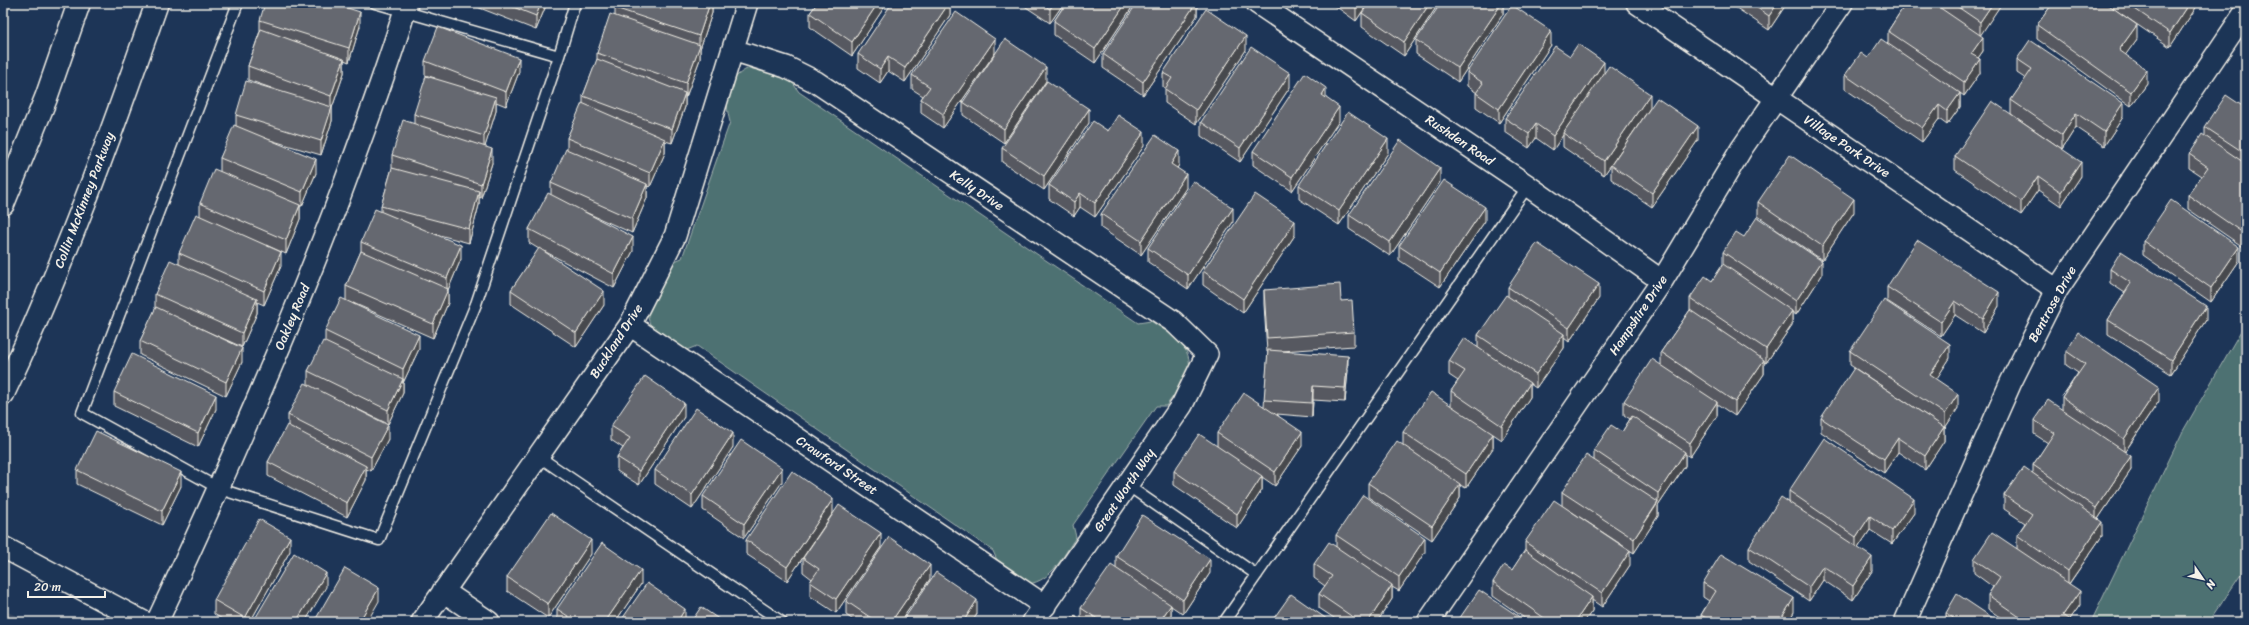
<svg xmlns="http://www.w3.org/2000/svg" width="2249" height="625" viewBox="0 0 2249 625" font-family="Sriracha,sans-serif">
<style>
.built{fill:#33445e}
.green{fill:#4e7172;stroke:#a1b1ad}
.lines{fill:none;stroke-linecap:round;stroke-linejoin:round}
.service-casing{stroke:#f4f1e8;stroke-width:13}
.minor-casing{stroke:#f4f1e8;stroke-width:24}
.tertiary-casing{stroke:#f4f1e8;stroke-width:25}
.service{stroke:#1d3557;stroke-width:10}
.minor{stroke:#1d3557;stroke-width:21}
.tertiary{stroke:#1d3557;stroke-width:22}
.wall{fill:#575960;stroke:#f4f1e8}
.shaded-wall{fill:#47494e;stroke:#f4f1e8}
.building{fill:#656870;stroke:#f4f1e8}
.labels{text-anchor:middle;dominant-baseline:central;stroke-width:3;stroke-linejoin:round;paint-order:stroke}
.street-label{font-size:13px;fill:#f4f1e8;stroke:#1d3557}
</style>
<rect width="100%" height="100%" fill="#1d3557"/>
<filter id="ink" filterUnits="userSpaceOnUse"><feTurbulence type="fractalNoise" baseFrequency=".025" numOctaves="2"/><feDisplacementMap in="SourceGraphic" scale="8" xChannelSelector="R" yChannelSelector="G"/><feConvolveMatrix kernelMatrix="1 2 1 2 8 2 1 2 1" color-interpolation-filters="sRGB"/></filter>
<g filter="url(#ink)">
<path class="built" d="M3,610l27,12h-27z"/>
<path class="green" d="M749,68l41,11 9,13 339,231 13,-2c16,11 45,26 37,51 -4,12 -15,24 -22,34h-10l-83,119 3,12c-13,19 -24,44 -48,47l-28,-17 -7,-16 -296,-205 -13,5 -33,-23 -4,-14 23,-51 12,-5 48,-136c-6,-23 -5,-43 19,-54z
M2246,322v245l-37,55h-118l92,-191z"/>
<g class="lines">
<defs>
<path id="service" d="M238,3l-156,410 138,76 159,51 97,-236 83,-248 16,-53
M375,3l184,53
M538,456l244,166
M1127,485l130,90
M1224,622l304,-436"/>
<path id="minor" d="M1257,3l271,183 134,95
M1637,3l420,287
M733,50l53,17 30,15 358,240 33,32 -25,51 -149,217
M630,325l415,281
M3,547l141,75
M443,591l46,31
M157,622c66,-141 129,-283 184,-429 23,-62 47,-126 66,-190
M422,622l208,-297 45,-89 72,-233
M1428,622l234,-341 80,-133 100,-145
M1905,622l106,-240 46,-92 189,-279"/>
<path id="tertiary" d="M3,204l43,-106 33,-95
M3,394c60,-126 108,-259 154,-391"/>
</defs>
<use href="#service" class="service-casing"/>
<use href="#minor" class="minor-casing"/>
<use href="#tertiary" class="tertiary-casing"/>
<use href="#service" class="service"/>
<use href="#minor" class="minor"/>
<use href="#tertiary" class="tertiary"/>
</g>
<path class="wall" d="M467,3h80l-11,27z
M617,3h95v10l-12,36v10l-14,38h-1v10l-13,36 -7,-2v12l-15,34 -3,-1v12l-15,35 -47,-21 48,39 -19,37 -70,-37 60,54 -28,42 -65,-43v-14l28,-41 -10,-6v-14l22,-35v-11l16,-33v-12l16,-35v-7l14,-36v-7l18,-37v-8z
M817,3h70l-35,53 -42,-29v-14z
M950,3v12l-45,67 -17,-11 -8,12 -22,-15v-14z
M1020,3h44l-14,20z
M1066,3h69l-40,60 -41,-28v-14z
M1197,3v13l-54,79 -40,-27v-14z
M1331,3h37l-12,18z
M1369,3h70l-35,53 -42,-29v-14z
M1503,3v11l-45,68 -42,-28v-14z
M1729,3h58l-18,27z
M1906,3h96l-22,32 3,16 -5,7 2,15 -16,23 -4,-3v14l-13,18 -8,-6 -17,23 -77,-53v-14l43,-32v-12z
M2053,3h146l-29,44 -56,-38 23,30 -12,16 22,29 -16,22 -94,-67v-14z
M260,20l100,6 -11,36 -5,-2v13l-12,35v13l-11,34 -58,-17 53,35 -14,33h-2v13l-14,35 -20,-9 15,21 -17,39 -7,-3v11l-15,34 -47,-21 47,36 -16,34 -86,-41v-14l16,-33h-1v-14l24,-30v-11l21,-37v-13l20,-31v-14l16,-32v-11l35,-27 -23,-8v-14l12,-35z
M1551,45l-52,78 -23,-16v-14h1l-10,-7v-14z
M1246,50l-50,74 -31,-21v-15l-2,-1v-14z
M995,53l-52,75 -22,-15v-14l2,-3 -11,-7v-14z
M1570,56l34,17 46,35 -46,67 -41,-28v-12l-10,15 -17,-12 -7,10 -24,-16v-14z
M2017,59l106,58 -19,29 -28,-19 -14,22 -51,-35v-14l15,-21 -9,-6z
M425,61l94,11 -13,34 -10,-4v9l-11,35 7,17 -11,35 -2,-1v8l-10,38 -37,-10 29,26 -13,31v13l-15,35 -80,-35 66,46 -16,34v-1v11l-15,31 -41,-20 41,35 -17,32 -5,-2v11l-19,37 -79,-41v-14l20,-36v-11l20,-31v-13l17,-29v-11l21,-31v-14l15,-35v-9l20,-30v-6l11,-38v-13l22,-32v-9l21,-36 -10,-3z
M1046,81l-42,62 -41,-28v-13z
M1290,87l-50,75 -39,-26v-14z
M2246,104v145l-58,-40v-14l13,-19 -12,-8v-14l16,-18v-9l39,-20z
M1339,121l-47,70 -39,-26v-14z
M1089,123l-45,67 -42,-28v-14z
M1108,131l36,15 -49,71 -15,-10 -6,9 -25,-17v-14z
M1698,140l-46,67 -41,-28v-14z
M1388,153l-49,72 -40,-26v-14z
M1955,156l126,20 -20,30 -23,-16 -17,25 -66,-45z
M1179,165l-2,3 9,20 -45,67 -40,-27v-14z
M1440,182l-50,74 -41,-27v-14z
M1758,202l96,10 -32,48 -64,-44z
M1485,221l-45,66 -41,-27v-14z
M1233,222l-45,67 -40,-27v-14z
M1295,235l-52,78 -40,-28v-14z
M1744,237l78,38 -26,40 -4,-3v13l-26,38 -2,-1v12l-29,42 -18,-12v12l-27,41 -5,-3v12l-27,40v10l-24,37 -65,-43 61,55 -28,42 -10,-7v11l-8,11h-54l-37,-26v-14l19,-12 13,-19v-9l37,-36v-14l32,-32v-10l28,-18 8,-13 -6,-4v-14l37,-36v-13l29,-42v-12l22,-17 11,-16v-13z
M2143,241l96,20 -28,41 -68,-47z
M2110,269l96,51 -35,54 -63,-40v-14l17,-27 -15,-10z
M1508,287l91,11 -30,44 -5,-4v10l-28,40 -6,-4v13l-28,43 -9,-6v14l-27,40 -6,-3v13l-28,42 -64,-43v-14l35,-38v-13l48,-27v-14l7,-10 -9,-6v-14l29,-13v-13l30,-39z
M1887,287l112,19 -16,27 -28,-18 -14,21 -54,-35z
M1264,290l77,11 13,31v14l-72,5 66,19 -3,32 -32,-2 -1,17 -35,-3 25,32 -27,40 -13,-9v13l-25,38 -63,-43v-14l43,-25v-13l47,-27 4,-54h-1l-3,-48z
M1850,351l100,7 -14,21 22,29 -13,20 -1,-1v14l-19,29 -27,-18 -14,21 -63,-41v-14l115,4 -86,-57z
M2066,351l93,50 -34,51 6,18 -33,49 4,17 -33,48 11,21 -10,14 4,3h-67l-19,-13v-14l5,-8 -19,-14v-14l43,-10v-14l8,-12 -21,-14v-14l29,-23v-7l15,-22 -14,-9v-14l28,-10v-13l16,-24 -12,-8z
M114,392l102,17 -18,38 -84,-41z
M684,417l-45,68 -22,-14v-14l6,-9 -12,-8v-14z
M733,447l-41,62 -37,-25v-14z
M77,470l104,16 -19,39 -85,-41z
M782,482l-38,56 -41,-28v-14z
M1789,491l125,22 -22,31 -22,-14 -12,18 14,23 -19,29 -30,-20 -14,21 -60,-40v-14l40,-45z
M833,513l-46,68 -41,-27v-14z
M1336,535l89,17 -26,39 -7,-4v12l-15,23h-37l-21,-14v-14l6,-8 -11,-8v-14l22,-17z
M881,547l-45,66 -26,-17v-14l2,-3 -9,-7v-14z
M290,551l-40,71h-23l-13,-8v-14z
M591,554l-43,64 -41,-27v-14z
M1116,556l94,17 -27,41 -12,-8v13l-2,3h-99l11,-1v-13l35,-40z
M930,579l-30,43h-44l-10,-7v-14z
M1703,583l91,29 -6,10h-87v-7l8,-14 -6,-4z
M641,584l-26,38h-58v-13z
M1946,613l53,9h-53z"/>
<path class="shaded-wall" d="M3,3h7l-7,21z
M541,3h6l-11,27v-14z
M710,3h2v10l-12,36v10l-14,38v-14l13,-36v-11z
M878,3h9l-35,53v-14z
M949,3h1v12l-45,67v-14z
M1054,3h10l-14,20v-14z
M1126,3h9l-40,60v-14z
M1196,3h1v13l-54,79v-13z
M1359,3h9l-12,18v-14z
M1430,3h9l-35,53v-14z
M1502,3h1v11l-45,68v-14z
M1778,3h9l-18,27v-14z
M1993,3h9l-22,33v-14z
M2190,3h9l-29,44v-14z
M360,12v14l-11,36v-14z
M2137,25v14l-18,25v-14z
M1551,31v14l-52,78v-14z
M1246,36v14l-50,74v-14z
M1983,37v14l-12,17v-14z
M995,39v14l-52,75v-14z
M888,57v14l-8,12v-14z
M519,58v14l-13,34v-14z
M344,59v14l-12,35v13l-11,34v-14l10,-32v-13z
M1980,59v14l-16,23v-14z
M1604,62v14l-41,57v2l-10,15v-14z
M1046,67v14l-42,62v-14z
M2147,70v14l-16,22v-14z
M1290,73v14l-50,75v-14z
M1326,88v14l-4,-7z
M685,93v14l-13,36v-14z
M1960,93v14l-13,18v-14z
M1650,94v14l-46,67v-14z
M496,97v14l-12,39v-14z
M2123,103v14l-19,29v-14z
M1939,105v14l-17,23v-14z
M1339,107v14l-47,70v-14z
M1089,109v14l-45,67v-14z
M2076,113v14l-14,22v-14z
M1536,124v14l-7,10v-14z
M1698,126v14l-46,67v-14z
M1144,132v14l-49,71v-14z
M665,139v14l-15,34v-14z
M1388,139v14l-49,72v-14z
M492,149v14l-11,35v-14z
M1179,151v14l-8,13v-14z
M316,159v14l-14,33v-14z
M2081,162v14l-20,30v-14z
M1440,168v14l-50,74v-14z
M1186,174v14l-45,67v-14z
M2038,176v14l-17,25v-14z
M647,184v14l-15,35v-14z
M479,191v14l-10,38v-14z
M1080,193v14l-6,9v-14z
M1854,199v13l-32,48v-14z
M300,205v14l-14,35v-14z
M1485,207v14l-45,66v-14z
M1233,208v14l-45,67v-14z
M1295,221v14l-52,78v-14z
M633,237v14l-19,37v-14z
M461,245v14l-13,31v13l-15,35v-14l14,-33v-13z
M2239,247v14l-28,41v-14z
M281,252v14l-17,39v-14z
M1822,261v14l-26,40v-14z
M1599,284v14l-30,44v-14z
M604,291v14l-28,42v-14z
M1999,292v14l-16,27v-14z
M257,299v14l-15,34v-14z
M1955,301v14l-14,21v-14z
M2206,306v14l-35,54v-14z
M1792,311v14l-26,38v-14z
M1564,334v14l-28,40v-14z
M419,335v14l-16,34v-14z
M1950,344v14l-20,31v-14z
M242,348v14l-16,34v-14z
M1348,356v14l-3,32v-14z
M1764,360v14l-29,42v-14z
M403,379v14l-15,31v-14z
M1530,383v14l-28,43v-14z
M1313,386v14l-1,17v-14z
M2159,387v14l-35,52v-14z
M1958,394v14l-13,20v-14z
M216,395v14l-18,38v-14z
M1717,402v14l-27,41v-14z
M684,403v14l-45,68v-14z
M388,425v14l-17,32v-14z
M1944,427v14l-19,29v-14z
M1302,432v14l-27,40v-14z
M733,433v14l-41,62v-14z
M1493,434v14l-27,40v-14z
M1898,438v14l-14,21v-14z
M1685,452v14l-27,40v10l-24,37v-14l24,-36v-10z
M2131,456v14l-35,52v-14z
M366,466v14l-19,37v-14z
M782,468v14l-38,56v-14z
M181,472v14l-19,39v-14z
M1262,476v14l-25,38v-14z
M1460,484v14l-28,42v-14z
M833,499v14l-46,68v-14z
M1914,499v14l-22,31v-13z
M1870,516v14l-14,21v-14z
M2102,522v14l-34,49v-14z
M881,533v14l-45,66v-14z
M290,537v14l-40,71h-5v-4z
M1425,538v14l-26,39v-14z
M591,540v14l-43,64v-14z
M1630,551v14l-28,42v-14z
M1872,557v14l-19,29v-14z
M1210,559v14l-27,41v-14z
M930,565v14l-30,43h-9z
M1823,566v14l-14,21v-14z
M641,570v14l-26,38h-10z
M326,573v14l-21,35h-9z
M1392,585v14l-15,23h-9z
M379,588v13l-12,21h-8z
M2080,591v14l-12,17 -5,-7z
M1592,597v14l-8,11h-9z
M1794,598v14l-6,10h-9z
M977,600v14l-5,8h-9z
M1171,605v14l-2,3h-10z
M685,609v13h-8z"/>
<path class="building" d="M265,3h67l28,9 -11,36 -89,-28z
M503,3h38l-5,13z
M617,3h93l-11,33 -84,-28z
M817,3h61l-26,39 -42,-29z
M892,3h57l-44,65 -17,-11 -8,12 -22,-15z
M1040,3h14l-4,6z
M1066,3h60l-31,46 -41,-28z
M1137,3h59l-53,79 -40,-28z
M1351,3h8l-3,4z
M1369,3h61l-26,39 -42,-29z
M1441,3h61l-44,65 -42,-28z
M1750,3h28l-9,13z
M1906,3h27l50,34 -12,17 9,5 -16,23 -76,-51z
M1952,3h41l-13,19z
M2053,3h53l31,22 -18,25 28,20 -16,22 -94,-67z
M2126,3h64l-20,30z
M1512,5l39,26 -52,78 -23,-16 7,-10 -16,-11z
M1206,9l40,27 -50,74 -31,-21 7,-11 -9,-5z
M956,12l39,27 -52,75 -22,-15 9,-12 -18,-12z
M610,14l90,31 -14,38 -89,-30z
M438,27l81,31 -13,34 -81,-31z
M261,29l83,30 -13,37 -83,-30z
M1005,39l41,28 -42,62 -41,-27z
M1881,39l79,54 -13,18 -8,-6 -17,23 -77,-53 16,-22 7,5z
M2030,40l93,63 -19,29 -28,-19 -14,22 -51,-35 21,-31 -15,-10z
M1578,44l26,18 -51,74 -17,-12 -7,10 -24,-16 50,-72 15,10z
M1251,47l39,26 -50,75 -39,-26z
M597,59l88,34 -13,36 -89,-33z
M1609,66l41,28 -46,67 -41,-28z
M1305,73l21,15 -4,7 17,12 -47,70 -39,-26z
M426,76l70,21 -12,39 -70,-22z
M246,81l86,26 -11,34 -85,-26z
M1047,81l42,28 -45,67 -42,-28z
M2226,95l18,12 2,-3v50l-41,-27z
M1657,98l41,28 -46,67 -41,-28z
M1992,101l89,61 -20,30 -23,-16 -17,25 -66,-45z
M582,103l83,36 -15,34 -83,-35z
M1348,112l40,27 -49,72 -40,-26z
M1118,115l26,17 -49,71 -15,-10 -6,9 -25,-17 44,-64 15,10z
M403,120l89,29 -11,35 -89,-29z
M234,125l82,34 -14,33 -82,-34z
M2202,134l44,30v71l-58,-40 20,-28 -19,-13z
M1155,135l24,16 -8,13 15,10 -45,67 -40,-27z
M1400,140l40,28 -50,74 -41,-27z
M566,149l81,35 -15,35 -81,-36z
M1790,155l64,44 -32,47 -64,-44z
M392,168l87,23 -10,38 -88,-23z
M214,169l86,36 -14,35 -86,-37z
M1444,180l41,27 -45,66 -41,-27z
M1193,181l40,27 -45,67 -40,-27z
M548,193l85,44 -19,37 -85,-45z
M1255,194l40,27 -52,78 -40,-28z
M2171,200l68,47 -28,41 -68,-47z
M375,209l86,36 -14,33 -86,-36z
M196,214l85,38 -17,39 -85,-38z
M1757,217l65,44 -26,40 -73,-49 13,-20 8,5z
M1917,240l82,52 -16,27 -28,-18 -14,21 -54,-35z
M1537,243l62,41 -30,44 -61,-41z
M539,248l65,43 -28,42 -65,-43z
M361,251l87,38 -15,35 -87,-38z
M2121,251l85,55 -35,54 -63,-40 23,-37 -21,-14z
M170,260l87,39 -15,34 -87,-39z
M1723,264l69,47 -26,38 -76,-51 15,-22 7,5z
M1340,284l1,17 11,-1 2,32 -87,6 -3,-48z
M1506,295l58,39 -28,40 -58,-39z
M341,298l78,37 -16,34 -78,-38z
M1884,300l66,44 -20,31 28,19 -13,20 -95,-63z
M156,307l86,41 -16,34 -86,-41z
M1690,310l74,50 -29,42 -74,-50z
M2078,332l81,55 -35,52 -62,-42 23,-33 -19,-13z
M1464,338l66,45 -28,43 -51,-35 14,-20 -16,-10z
M323,341l80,38 -15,31 -80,-39z
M1268,350l80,6 -3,32 -32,-2 -1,17 -48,-3z
M132,354l84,41 -18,38 -84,-41z
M1652,359l65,43 -27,41 -66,-42z
M1854,368l90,59 -19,29 -27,-18 -14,21 -63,-41z
M645,376l39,27 -45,68 -22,-14 13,-19 -19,-12z
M305,383l83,42 -17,32 -83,-42z
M1431,392l62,42 -27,40 -63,-42z
M1244,393l58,39 -27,40 -58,-39z
M2048,400l83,56 -35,52 -63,-43 21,-32 -20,-13z
M696,408l37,25 -41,62 -37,-25z
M1632,416l53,36 -27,41 -64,-43 17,-25 11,7z
M287,425l79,41 -19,37 -79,-41z
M96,431l85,41 -19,39 -85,-41z
M1199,434l63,42 -25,38 -63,-43z
M1824,438l90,61 -22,32 -22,-15 -14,21 -67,-46z
M741,440l41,28 -38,56 -41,-28z
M1397,441l63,43 -28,42 -64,-43z
M1586,455l72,47 -24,37 -72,-47z
M2024,467l78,55 -34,49 -51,-36 15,-21 -28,-19z
M792,471l41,28 -46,68 -41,-27z
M1363,495l62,43 -26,39 -63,-42z
M1781,497l91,60 -19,29 -30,-20 -14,21 -60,-40z
M1554,500l76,51 -28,42 -77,-51z
M839,505l42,28 -45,66 -26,-17 9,-13 -16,-11z
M551,513l40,27 -43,64 -41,-27z
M1142,515l68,44 -27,41 -67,-44z
M259,519l31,18 -45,81 -31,-18z
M1992,532l88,59 -17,24 11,7h-47l-39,-27 12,-18 -26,-18z
M889,537l41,28 -39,57h-14l-31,-21z
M1329,542l63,43 -24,37h-8l-41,-28 13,-18 -18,-12z
M602,543l39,27 -36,52h-28l-20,-13z
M1525,550l67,47 -17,25h-25l-57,-40 11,-17 8,5z
M294,553l32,20 -30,49h-43z
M1721,554l73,44 -15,24h-66l-12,-7 15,-24 -13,-8z
M1111,565l60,40 -12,17h-57l-21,-14z
M345,568l34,20 -20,34h-45z
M936,572l41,28 -14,22h-61z
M647,583l38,26 -8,13h-57z
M1479,590l48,32h-70z
M1291,594l40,28h-60z
M1957,594l42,28h-40l-13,-9z
M701,607l22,15h-32z
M2245,609l1,1v12h-10z
M1074,616l10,6h-14z"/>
</g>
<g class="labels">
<g class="street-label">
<text transform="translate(1460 140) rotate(34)">Rushden Road</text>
<text transform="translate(1847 146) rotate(34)">Village Park Drive</text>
<text transform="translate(977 190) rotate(34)">Kelly Drive</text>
<text transform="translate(84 200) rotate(-69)">Collin McKinney Parkway</text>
<text transform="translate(2052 304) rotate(-61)">Bentrose Drive</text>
<text transform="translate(1638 315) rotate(-56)">Hampshire Drive</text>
<text transform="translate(292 317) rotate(-67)">Oakley Road</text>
<text transform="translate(616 341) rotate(-57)">Buckland Drive</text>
<text transform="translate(837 465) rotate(34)">Crawford Street</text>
<text transform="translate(1124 490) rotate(-56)">Great Worth Way</text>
</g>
</g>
<rect width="2249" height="625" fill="none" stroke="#1d3557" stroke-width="16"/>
<rect x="8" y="8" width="2233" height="609" fill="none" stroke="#f4f1e8" stroke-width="1.5" filter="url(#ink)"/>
<g transform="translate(2203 579) rotate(124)" stroke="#1d3557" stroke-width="3" paint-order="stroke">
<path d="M0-3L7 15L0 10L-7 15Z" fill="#f4f1e8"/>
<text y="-6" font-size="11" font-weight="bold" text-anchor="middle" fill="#f4f1e8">N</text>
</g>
<path d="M28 591v6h77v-6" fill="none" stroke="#f4f1e8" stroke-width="2"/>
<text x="34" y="591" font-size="12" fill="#f4f1e8" stroke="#1d3557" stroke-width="3" paint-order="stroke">20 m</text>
</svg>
